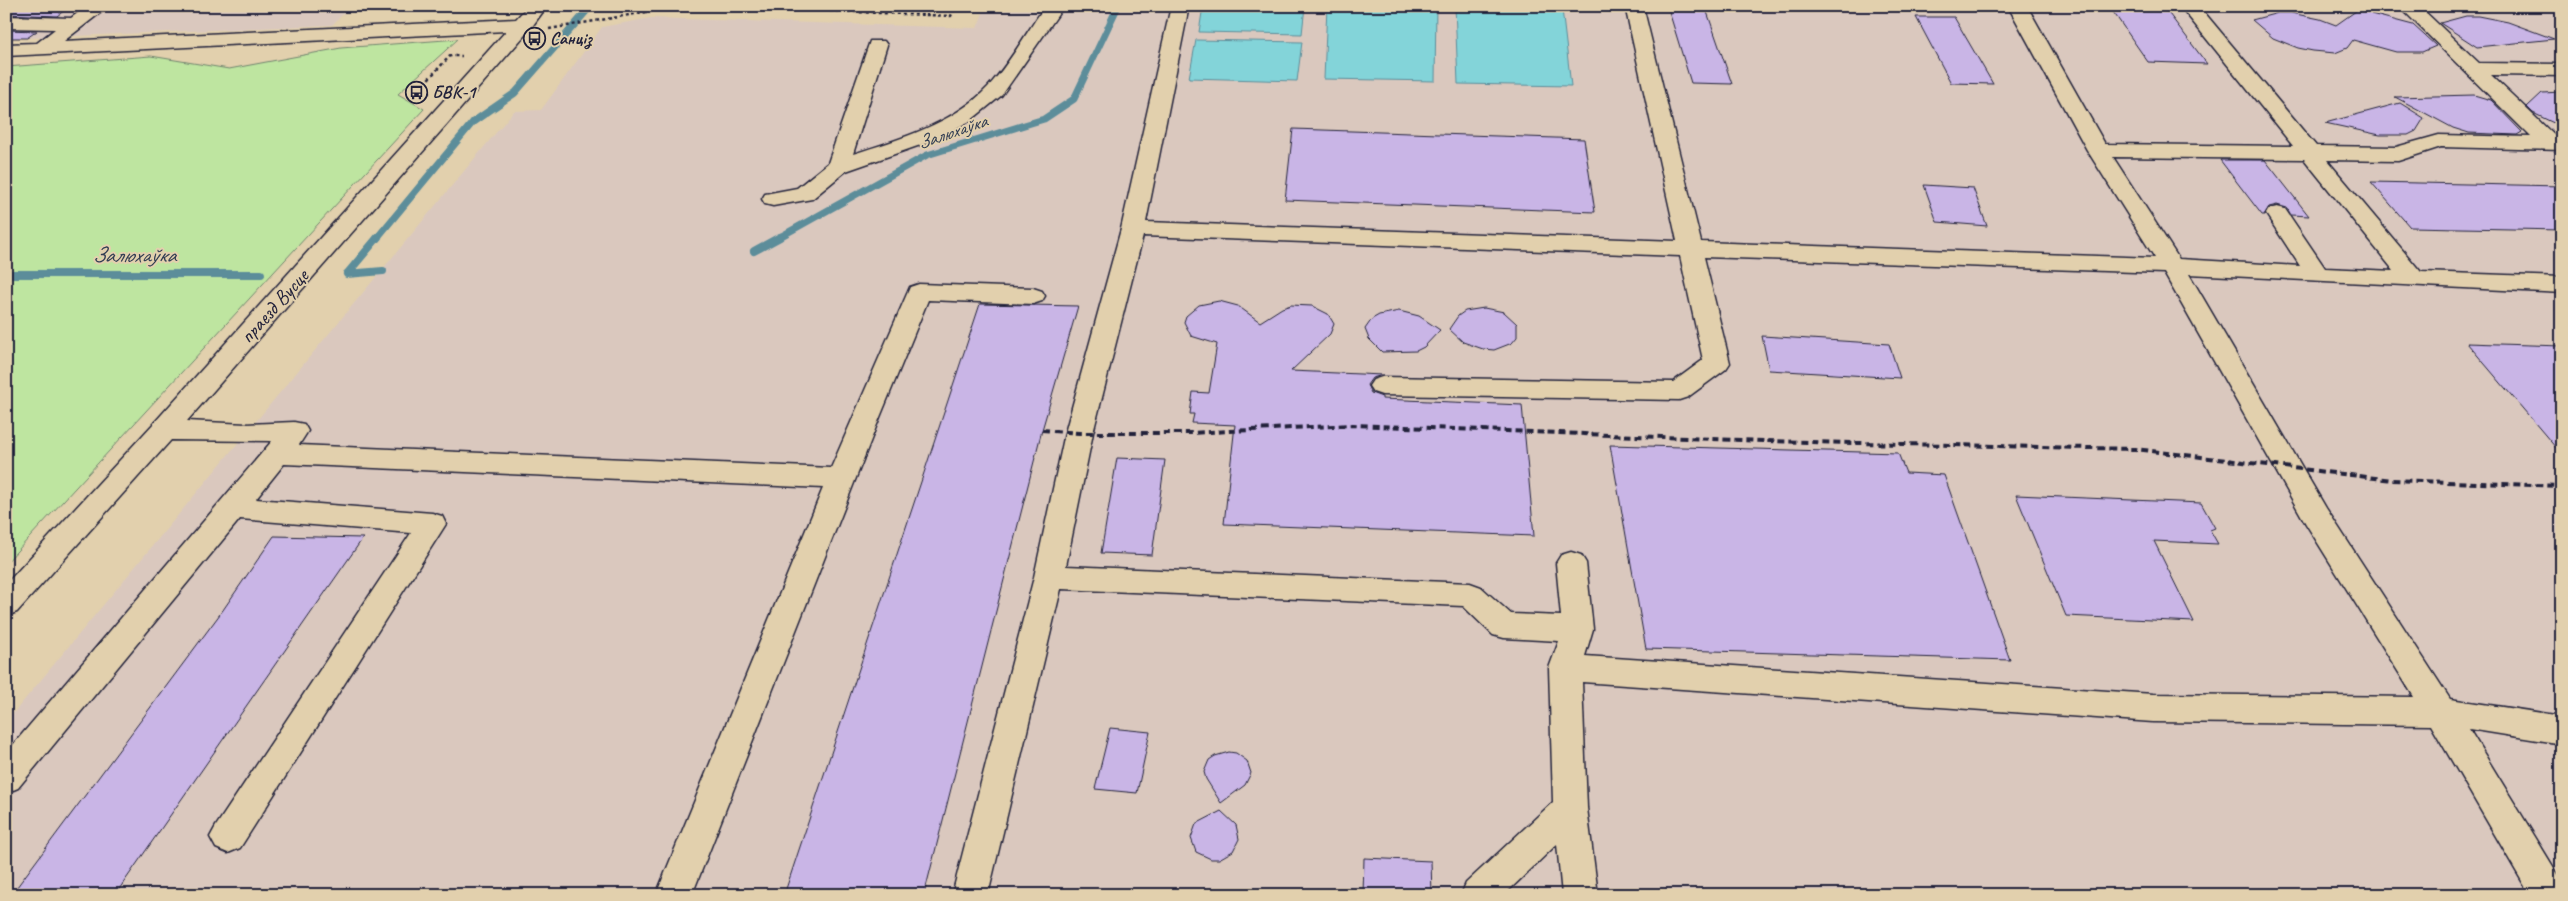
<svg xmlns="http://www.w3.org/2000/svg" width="2568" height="901" viewBox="0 0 2568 901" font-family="Caveat,sans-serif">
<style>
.built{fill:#dac8be}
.green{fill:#bee5a0;stroke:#70846e}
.water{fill:#83d4d9;stroke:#5c8d9a}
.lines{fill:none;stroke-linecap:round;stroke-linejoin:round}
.stream-far1{stroke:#5c8d9a;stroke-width:7}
.stream{stroke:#5c8d9a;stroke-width:8}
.building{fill:#c9b5e6;stroke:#22223b}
.minor-casing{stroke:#22223b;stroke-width:3}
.path{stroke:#22223b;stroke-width:2.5;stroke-dasharray:3 3;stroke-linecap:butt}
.minor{fill:#e2d0ad;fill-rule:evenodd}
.rail{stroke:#22223b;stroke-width:4;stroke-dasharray:7 4;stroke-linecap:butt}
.labels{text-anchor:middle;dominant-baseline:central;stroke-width:4;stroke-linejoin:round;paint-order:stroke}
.far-poi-label{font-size:18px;font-weight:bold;fill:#22223b;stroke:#e2d0ad;text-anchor:start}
.far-water-label{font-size:19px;font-style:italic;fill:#313d53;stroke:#e2d0ad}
.street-label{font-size:21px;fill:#22223b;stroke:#e2d0ad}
.water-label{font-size:22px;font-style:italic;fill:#313d53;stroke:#e2d0ad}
</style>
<rect width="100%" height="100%" fill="#e2d0ad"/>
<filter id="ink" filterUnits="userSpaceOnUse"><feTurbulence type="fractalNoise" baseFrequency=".02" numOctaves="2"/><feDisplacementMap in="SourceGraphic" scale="10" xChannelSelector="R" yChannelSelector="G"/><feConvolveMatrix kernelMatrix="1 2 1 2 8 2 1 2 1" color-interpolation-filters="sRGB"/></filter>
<g filter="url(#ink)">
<path class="built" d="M6,6h380l-5,5 -34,-1 -15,15 -305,13h-21z
M986,6h1576v889h-2556v-173l508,-611 27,-1 61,-83 49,-9 326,10z"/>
<path class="green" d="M458,39l-60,55 26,15 -418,454v-496l145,-11 78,13 112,-21z"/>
<path class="water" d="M1203,6h102l-3,28 -103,-2z
M1327,6h109l-1,75 -111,-2z
M1455,6l107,3 9,77 -113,-2z
M1196,40l106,2 -5,39 -108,-3z"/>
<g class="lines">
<path class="stream-far1" d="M377,238l96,-116 42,-29 76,-87
M778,238l149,-83 117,-36 30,-20 44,-93"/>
<path class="stream" d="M754,251l26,-14
M6,274h255
M347,274l31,-37
M347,274l36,-3"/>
</g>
<path class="building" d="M6,6h64l-13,10 -51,-2z
M2109,6h54l44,58 -59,-2z
M2363,6h13l-5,8 42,11 23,21 -14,6h-26l-43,-12 -6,8 -12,5 -22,-2 -15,-3 -25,-10 -21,-18 26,-7h13l29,6 16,6z
M1668,8l38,1 26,75 -41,-1z
M2466,16h12l30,6 46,17 -77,8 -37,-24z
M1916,17h38l39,67 -42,-1z
M6,30l31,1 -10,7h-21z
M2562,92v35l-29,-14 -6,-6 15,-14z
M2474,95l17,5 31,32 -5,3 -48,-2 -16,-5 -58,-31z
M2400,103l24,15 -8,13 -8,4h-28l-55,-12z
M1293,129l291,10 11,73 -310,-12z
M2220,160h45l44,56 -18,-1 -4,-7 -10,-3 -8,2 -5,8h-2z
M2371,182l191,4v44l-152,-3z
M1924,185l49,3 14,38 -50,-4z
M1219,301l19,5 22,16 22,-14 9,-3 21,1 16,8 6,10 -4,10 -39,37 92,4 -11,3 -5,7 4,8 11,4v2l140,6 12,131 -310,-12 11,-99 -43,-2 2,-9h-4l3,-22 16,1 8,-49 -26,-8 -7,-14 2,-6 13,-11z
M980,304l98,2 -36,124 -118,465h-140z
M1484,308l20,4 13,12v13l-5,6 -18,7 -11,-1 -20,-7 -14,-13 9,-13 7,-5z
M1399,311l20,5 21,14 -16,17 -8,4 -34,1 -13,-13 -4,-10 7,-10 7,-4z
M1762,336l127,8 11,34 -131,-8z
M2467,343l95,3v109z
M1610,445l288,8 8,20 38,2 66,185 -364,-11z
M1117,458l48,2 -13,95 -51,-2z
M2016,495l185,8 14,25 -5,2 8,14 -64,-3 40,81 -128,-6z
M274,536l89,2 -248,357h-104l212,-285z
M1110,728l40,4 -13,61 -42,-4z
M1229,752l7,1 11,8 4,12 -6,12 -24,18 -15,-24 -2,-7 5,-12 6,-4z
M1221,811l15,14 3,14 -6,12 -14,8h-8l-15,-7 -5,-14 5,-14z
M1364,858l67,3 1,34h-69z"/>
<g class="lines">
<defs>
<path id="minor" d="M87,6h22l-45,35 452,-22 12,-13h19l-16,22 -344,393 59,3 48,-2 10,2 4,7 -9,14 532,23 79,-181 9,-3 114,4 9,3 3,5 -3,5 -9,3 -105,-4 -52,127 -184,468h-36l167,-407 -539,-24 -28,35 176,14 10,3 4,8 -206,324 -12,5 -12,-5 -6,-11 6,-11 195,-293 -171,-14 -222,269 -12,5v-40l266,-312 -101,-1 -154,172 -11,4v-32l148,-161 352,-392 -500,25v-12l31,-1 18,-14 -49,-1v-12l65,2z
M1045,6h19l-62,89 -32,26 -41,21 -83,29 -34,28 -39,7 -8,-2 -3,-5 3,-5 32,-6 31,-25 42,-122h14l3,4 -34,109c47,-15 100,-30 135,-67 22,-24 38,-54 57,-81z
M1171,6h18l-43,216 531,19 -52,-235h18l58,236 454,16 -68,-108 -79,-144h19l78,138 188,2 -113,-140h19l117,140 80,1 43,-12 92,2 -132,-131h20l60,57 83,1v12l-71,-1 65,62 6,1v12l-121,-3 -43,14 -71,-1 94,112 141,5v16l-373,-19 137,234 124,191 112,17v28l-93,-15 93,152v14h-32l-99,-170 -278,-3 -571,-40 5,126 11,87h-36l-5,-51 -53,51h-43l5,-12 87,-81 -4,-134 10,-27 -55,-3 -11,-3 -30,-29 -402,-17 -73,306h-36l82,-318 31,-144 56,-204zM2113,157l191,2 90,112 -69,-3 -40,-59 -8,-2 -8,2 -3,5 34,52 -121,-7zM1143,236l537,20 23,104 -30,22 -291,-5 -9,3 -4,6 4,6 9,3 297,5 9,-3 38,-28 4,-6 -26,-106 460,16 142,251 108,173 -261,-3 -568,-38 8,-27 -7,-66 -5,-8 -10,-3 -10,3 -5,8 5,53 -50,-2 -30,-27 -11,-4 -404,-17 27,-133z"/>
</defs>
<use href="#minor" class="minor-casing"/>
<path class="path" d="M710,6l241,10 5,-10
M549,29l132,-23
M416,92l34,-36h12
M417,92l13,1"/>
<use href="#minor" class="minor"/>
<path class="rail" d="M1042,430l37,3h111l163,-8 411,16 371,8 257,31 170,6"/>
</g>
</g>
<defs>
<symbol id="bus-ring" viewBox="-11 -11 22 22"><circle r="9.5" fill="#e2d0ad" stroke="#22223b" stroke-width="1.5"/><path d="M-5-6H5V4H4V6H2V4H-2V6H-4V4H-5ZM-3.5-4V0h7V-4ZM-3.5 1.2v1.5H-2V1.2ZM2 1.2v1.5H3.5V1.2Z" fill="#22223b"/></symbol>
</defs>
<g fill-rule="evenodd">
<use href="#bus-ring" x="522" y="26" width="25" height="25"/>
<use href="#bus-ring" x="404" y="80" width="25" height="25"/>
</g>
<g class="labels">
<g class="far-poi-label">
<text x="550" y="38">Санціз</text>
<text x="432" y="92">БВК-1</text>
</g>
<g class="far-water-label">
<text transform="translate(952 132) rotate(-19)">Залюхаўка</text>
</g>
<g class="street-label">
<text transform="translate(274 306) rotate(-48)">праезд Вусце</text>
</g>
<g class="water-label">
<text x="134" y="255">Залюхаўка</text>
</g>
</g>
<rect width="2568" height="901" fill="none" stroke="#e2d0ad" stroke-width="25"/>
<rect x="12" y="12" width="2543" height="876" fill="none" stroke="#22223b" stroke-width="2" filter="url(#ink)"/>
</svg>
